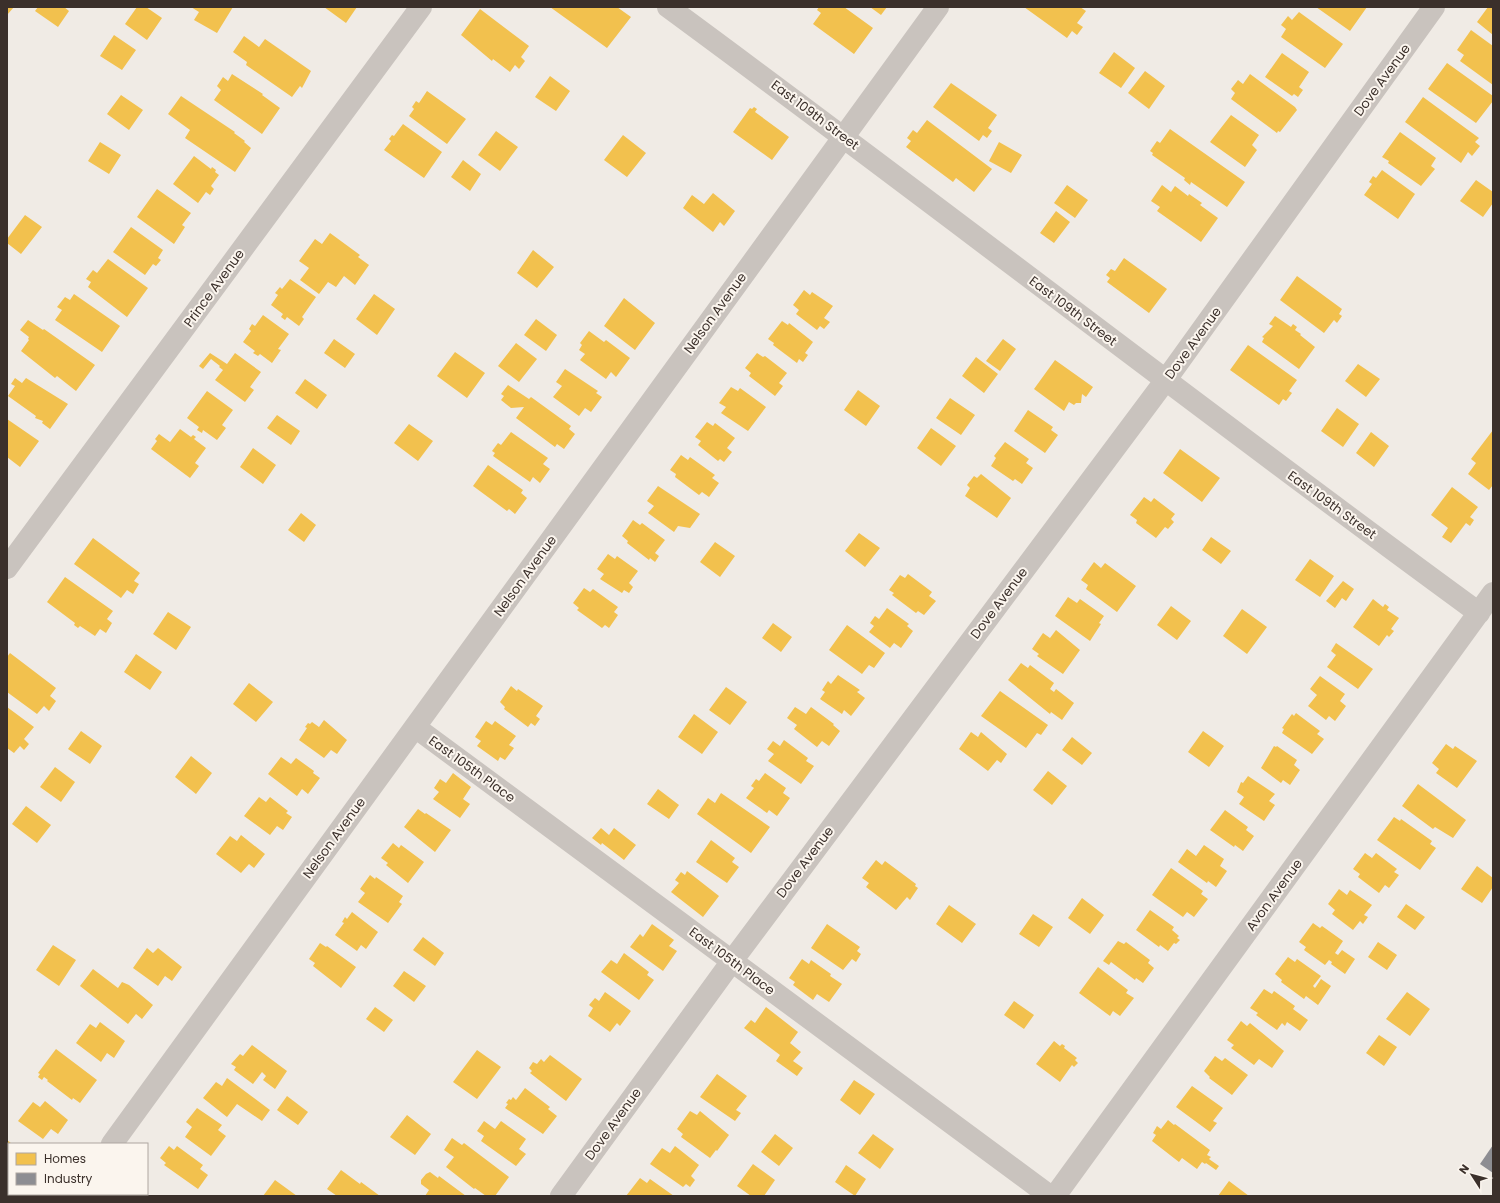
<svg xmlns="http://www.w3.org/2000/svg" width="1500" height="1203" viewBox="0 0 1500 1203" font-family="Poppins,sans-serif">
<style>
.homes{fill:#f2c14e}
.industry{fill:#8d8d92}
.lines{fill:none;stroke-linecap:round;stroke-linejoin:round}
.street{stroke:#c9c3be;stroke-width:22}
.labels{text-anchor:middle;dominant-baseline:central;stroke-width:4;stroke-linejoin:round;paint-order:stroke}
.street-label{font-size:13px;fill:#3b302b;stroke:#fbf5ee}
</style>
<rect width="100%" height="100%" fill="#f0ebe5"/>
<path class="homes" d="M7,7h7l-7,8z
M38,7h26l5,4 -11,16 -23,-16z
M137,7h9l16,11 -15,22 -22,-16z
M191,7h42l-16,26 -23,-13 5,-8z
M324,7h33l-11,16z
M550,7h67l14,10 -24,31z
M819,7h25l29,21 -19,26 -41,-30 8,-11 -4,-3z
M870,7h17l-6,8z
M1024,7h56l6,4 -9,12 6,4 -6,8 -5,-4 -5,7z
M1316,7h51l-17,24z
M1488,7h5v28l-16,-13z
M480,9l49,37 -8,11 4,4 -6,8 -4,-4 -5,7 -17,-13 -1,2 -31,-26z
M1299,12l44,32 -18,24 -44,-31 5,-8 -5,-4 7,-9 4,4z
M1471,30l22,16v39l-33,-24 4,-6 -7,-5z
M114,35l22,15 -14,20 -22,-14z
M244,36l15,11 6,-8 46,32 -9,17 -2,-2 -8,11 -46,-32 1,-3 -14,-10z
M1114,52l21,16 -14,20 -22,-15z
M1282,53l27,19 -10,15 4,3 -5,7 -4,-3 -2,2 -27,-19z
M1447,63l46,33v5l-17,22 -48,-34z
M1145,71l20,15 -16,23 -21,-16z
M232,74l31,20 -1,1 18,13 -18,26 -48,-34 7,-10 -4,-4 6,-9 5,4z
M1250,74l45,33 2,3 -17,22 -2,-1 -1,2 -46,-34 4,-6 -4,-4 7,-9 5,4z
M550,76l20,15 -14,20 -21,-14z
M951,83l46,32 -9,13 4,3 -5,7 -4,-3 -4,6 -46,-34z
M427,91l39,28 -19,25 -38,-28 5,-7 -2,-2 4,-6 3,2z
M121,95l22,15 -14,20 -22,-16z
M181,96l54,36 -1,1 11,8 -1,1 7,6 -16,24 -50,-34 5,-8 -22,-16z
M1423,97l56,41 -4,4 5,4 -8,10 -4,-4 -7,11 -56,-41z
M754,107l3,2 -2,3 34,25 -17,23 -39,-28 17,-24 2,1z
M1231,115l28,20 -7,10 5,5 -12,17 -35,-25z
M927,120l65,49 -18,23 -18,-14 -3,4 -47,-35 5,-6 -4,-3 6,-8 4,3z
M403,124l39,28 -18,26 -40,-28 7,-9 -2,-2 3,-4 2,1z
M1170,129l75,53 -18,25 -36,-25 -1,3 -6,-5 1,-2 -33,-23 1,-2 -3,-2 7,-10 3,2z
M496,131l22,16 -18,24 -22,-16z
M1400,132l36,26 -5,8 4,3 -14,17 -33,-23 1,-2 -7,-4z
M623,135l23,18 -19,24 -23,-17z
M100,142l21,13 -12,19 -21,-13z
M999,142l23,13 -11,18 -22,-12z
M194,156l17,13 1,-2 4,3 -1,2 4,3 -8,11 3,3 -4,6 -4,-3 -8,11 -25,-19z
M463,160l18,14 -11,17 -19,-14z
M1382,170l33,24 -17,25 -34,-24 8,-11 -3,-2 4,-6 3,2z
M1476,180l17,12v11l-10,14 -23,-16z
M1067,185l21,15 -13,18 -21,-15z
M1162,185l9,7 4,-6 13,10 1,-2 13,9 -2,2 18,13 -17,24 -44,-31 3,-4 -9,-6z
M157,189l34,24 -9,12 3,2 -11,17 -37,-27z
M713,193l22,18 -11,15 -4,-4 -7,10 -30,-24 9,-13 12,9z
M1056,211l14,11 -16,21 -14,-10z
M25,215l17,12 -21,27 -14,-11v-4z
M131,227l32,23 -5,8 3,2 -5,6 -3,-2 -8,11 -32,-23z
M330,233l30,22 -2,2 11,8 -14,20 -11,-9 -8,11 -8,-5 -9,12 -19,-14 9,-12 -10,-7 16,-22 7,5z
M533,250l21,17 -17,21 -20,-15z
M1124,258l43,31 -18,24 -42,-31 3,-4 -4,-3 5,-6 4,2z
M108,259l40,29 -21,29 -39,-30 3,-5 -5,-3 7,-9 4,3z
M1297,276l45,33 -3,5 3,2 -5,7 -3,-3 -10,13 -44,-33z
M290,279l26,18 -14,20 2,2 -5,7 -12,-9 -2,3 -4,-3 2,-3 -12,-9 7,-10 -3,-2 5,-6 2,2z
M804,290l6,5 2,-3 21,14 -9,12 6,4 -6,7 -4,-3 -3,4 -21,-16 3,-4 -6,-5z
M74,294l46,32 -18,26 -47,-32 7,-10 -5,-3 8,-10 5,3z
M374,294l21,15 -18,26 -21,-16z
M624,298l31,25 -20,27 -31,-24z
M263,315l26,19 -11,15 3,1 -9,13 -12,-9 -2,2 -5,-3 2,-2 -12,-9 8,-11 -2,-2 3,-5 3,2z
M1275,316l16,11 2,-3 4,3 -2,3 6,4 -1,1 15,12 -16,22 -37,-27 2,-4 -2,-1 11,-11 -4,-2z
M536,319l21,16 -11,16 -22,-16z
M28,320l15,10 1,-1 51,36 -19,26 -19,-15 -2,2 -34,-27 8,-11 -1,-1 1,-2 -9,-7z
M782,321l6,4 1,-2 24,19 -8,11 3,2 -5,7 -4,-3 -2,4 -24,-18 1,-2 -6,-4z
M589,331l15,11 2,-2 24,18 -14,19 -5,-5 -5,7 -26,-19 5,-6 -6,-4 3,-5 -2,-2z
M334,339l21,15 -10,14 -21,-15z
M1003,339l13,10 -16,22 -14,-10z
M516,343l21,16 -18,23 -21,-16z
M1248,345l49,35 -8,11 3,2 -6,8 -3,-2 -4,6 -49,-35z
M455,352l30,21 -18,25 -30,-22z
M210,353l17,11 8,-11 26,19 -11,15 4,3 -9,12 -30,-22 8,-10 -4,-3 1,-1 -9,-7 -8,10 -4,-3z
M757,353l6,4 2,-1 22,17 -8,10 4,3 -8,10 -26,-20 2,-3 -6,-5z
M976,357l22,17 -14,19 -22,-17z
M1055,360l38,27 -7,10 -4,-3 -1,9h-5l-2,2 -5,-3 -5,9 -30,-22z
M1358,364l22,15 -14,18 -21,-16z
M565,369l33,22 -2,2 6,4 -11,15 -6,-4 -6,8 -26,-19 9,-11 -6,-4z
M15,378l7,5 4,-5 42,26 -18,25 -8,-6 1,-2 -8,-3 1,-2 -28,-20 7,-10 -4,-2z
M305,379l22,16 -10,14 -22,-16z
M508,385l21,14 2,-2 40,29 -2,3 6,5 -11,15 -7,-5 -2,3 -39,-29 8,-11 -13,1 -10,-8 3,-4 -3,-2z
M731,387l7,4 2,-3 26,19 -18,24 -27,-18 5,-6 -7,-4z
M858,390l22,16 -14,20 -22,-16z
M207,391l26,19 -11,15 4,3 -9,12 -14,-10 -1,3 -5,-3 2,-3 -12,-9z
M950,398l25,17 -14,20 -25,-17z
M1337,408l22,16 -16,23 -22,-16z
M1028,410l25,17 -2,3 7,5 -13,18 -31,-22z
M277,415l23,16 -9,14 -24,-17z
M7,419l32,22 -19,26 -13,-10z
M707,422l6,4 2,-3 20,15 -8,10 5,4 -8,10 -4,-3 -2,2 -20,-16 3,-4 -6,-4z
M409,424l24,17 -15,20 -24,-18z
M931,428l25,18 -15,20 -24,-18z
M180,429l11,8 2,-2 3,2 -2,2 12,9 -11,15 4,3 -9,12 -39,-29 6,-8 -2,-2 4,-5 11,8z
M1493,430v55l-4,5 -21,-16 8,-11 -5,-4z
M511,432l37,26 -5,6 7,5 -10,14 -7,-6 -3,5 -37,-26 2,-3 -3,-2 6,-8 3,2z
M1371,432l18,14 -15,21 -18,-14z
M1005,442l24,17 -3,4 7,5 -11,16 -7,-5 -2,2 -22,-15 5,-8 -2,-2z
M253,448l23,17 -13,19 -23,-17z
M1180,449l40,29 -18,24 -39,-29z
M681,455l7,5 2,-3 25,18 -3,3 7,5 -10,14 -7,-5 -3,3 -24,-18 1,-3 -6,-4z
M488,465l35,25 -2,3 6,5 -12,16 -6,-5 -2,2 -34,-25z
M981,474l30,24 -14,20 -32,-22 5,-8 -3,-3 7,-9 3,2z
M658,486l42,28 -10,14 -12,-2 -4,6 -26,-19 6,-7 -7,-5z
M1452,487l26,20 -8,10 4,3 -4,6 -4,-3 -15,20 -9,-6 6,-9 -17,-13z
M1144,497l7,5 3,-4 21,16 -4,5 3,3 -6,7 -3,-2 -9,11 -20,-15 1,-3 -7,-5z
M301,513l15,12 -12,17 -16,-12z
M633,520l7,5 2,-2 23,17 -10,13 4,3 -4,6 -5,-4 -1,2 -22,-17 1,-2 -6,-5z
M859,533l21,15 -15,19 -20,-16z
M1211,537l20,14 -10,13 -19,-14z
M93,538l47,35 -6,8 5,3 -6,10 -6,-4 -6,8 -47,-34z
M715,542l20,14 -15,21 -20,-15z
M608,554l7,5 2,-3 21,15 -9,12 4,4 -4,6 -5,-3 -2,3 -22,-14 4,-5 -7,-5z
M1310,559l24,17 -14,21 -25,-17z
M1094,562l7,6 4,-5 31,23 -19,26 -31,-23 2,-4 -7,-5z
M908,574l24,18 -3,4 7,5 -12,14 -6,-4 -2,2 -24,-18 2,-2 -5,-3 11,-15 5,3z
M65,577l48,34 -6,8 5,4 -6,10 -6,-4 -5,7 -15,-10 -2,2 -4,-3 1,-2 -28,-21z
M1343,581l11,8 -8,12 -4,-3 -7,10 -9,-7z
M584,588l6,4 3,-3 25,18 -4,5 4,3 -9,13 -4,-3 -3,3 -25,-18 2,-2 -6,-5z
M1068,597l9,6 3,-4 24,17 -5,7 2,1 -11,17 -35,-25z
M1373,599l10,8 2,-3 4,3 -2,3 12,8 -8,11 3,2 -5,6 -2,-2 -8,11 -26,-19z
M1171,606l20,15 -14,19 -20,-15z
M887,608l22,16 -2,2 6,5 -12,17 -7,-5 -4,5 -21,-16 5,-6 -4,-3 5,-7 4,3z
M1242,609l25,18 -20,27 -24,-18z
M168,612l23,15 -15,23 -23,-16z
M773,623l19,14 -11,15 -19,-14z
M847,625l38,28 -11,15 -5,-3 -7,9 -33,-24z
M1056,630l24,20 -17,24 -26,-18 2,-2 -7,-5 11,-16 7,5z
M1336,643l37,26 -15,20 -31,-22 9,-12 -5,-4z
M10,653l46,35 -6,8 6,5 -7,10 -5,-5 -7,8 -30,-22v-35z
M136,654l26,18 -12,18 -26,-18z
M1021,663l7,5 2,-3 24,18 -4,6 4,3 2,-3 18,14 -12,17 -11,-8 -1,2 -42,-34z
M838,675l22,15 -3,2 8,6 -14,18 -7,-6 -2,4 -22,-15 5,-7 -3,-2 6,-9 3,3z
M1320,676l25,18 -5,7 6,5 -11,15 -6,-5 -3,4 -18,-14 9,-11 -7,-6z
M249,683l24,19 -17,20 -23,-18z
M511,686l6,5 1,-2 25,17 -7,10 4,3 -5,7 -4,-3 -3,4 -24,-18 1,-2 -5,-5z
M726,687l21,15 -17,23 -21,-15z
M1000,691l48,34 -7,10 -4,-2 -11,15 -45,-32z
M7,707l27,20 -10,12 5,5 -5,6 -4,-4 -6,7 -7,-5z
M795,707l11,7 5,-7 23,17 -1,1 7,6 -11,15 -7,-5 -5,6 -23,-18 3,-4 -10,-7z
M1296,713l24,18 -3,3 7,5 -12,15 -30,-21 2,-4 -2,-1 10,-14 2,2z
M694,714l24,18 -16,22 -24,-17z
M324,720l23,20 -10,14 -6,-4 -7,8 -25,-18 8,-12 -2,-1 3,-4 2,1 2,-2 7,5z
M486,721l6,4 3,-4 21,15 -7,9 5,3 -9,12 -5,-3 -2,4 -21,-15 4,-5 -6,-4z
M81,731l21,15 -12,18 -22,-15z
M1203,731l21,15 -15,21 -21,-15z
M971,732l7,5 3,-5 26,22 -6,9 -4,-3 -9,11 -29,-22z
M1072,737l20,16 -10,12 -20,-15z
M784,740l24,18 -2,3 8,5 -13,18 -33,-23 6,-7 -7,-5 6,-8 7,5z
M1446,744l7,5 2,-3 22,15 -20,27 -21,-15 3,-4 -7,-6z
M1274,746l2,1 1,-1 20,14 -3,5 6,5 -10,15 -7,-5 -2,3 -20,-15z
M191,756l21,17 -16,21 -21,-17z
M281,757l10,7 5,-6 18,13 -1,2 7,5 -12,16 -6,-5 -5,7 -29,-22z
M55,767l20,15 -14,20 -21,-15z
M1048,771l19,15 -15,19 -19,-15z
M453,773l18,14 -8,12 7,5 -10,14 -27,-19 6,-7 -5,-4 6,-9 6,4z
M765,773l21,15 -3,5 7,5 -13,18 -8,-6 -2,3 -21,-15 8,-10 -3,-2 5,-7 3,2z
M1248,776l27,18 -6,7 6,4 -11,16 -25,-17 5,-7 -7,-5 4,-10 2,1z
M1418,784l48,36 -13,18 -18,-11 -2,2 -31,-23z
M658,789l21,16 -10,14 -22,-15z
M721,793l49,34 -19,26 -54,-39 11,-16 7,5z
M259,797l7,5 4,-5 18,14 -2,2 6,4 -9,13 -6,-4 -7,9 -26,-19z
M26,806l25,19 -14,18 -25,-19z
M418,809l7,5 1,-1 25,17 -16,22 -31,-25z
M1225,810l23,17 -2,3 8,6 -11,15 -8,-6 -1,2 -24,-17z
M1394,817l6,4 1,-2 31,22 -2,3 6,4 -16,22 -43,-30z
M601,828l8,7 5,-7 22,17 -12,15 -22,-17 -1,2 -9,-7z
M241,835l24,19 -11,14 -5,-4 -8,9 -25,-19 14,-18 7,5z
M711,840l24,18 -3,4 7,5 -12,16 -31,-21z
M393,843l6,5 2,-3 23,17 -16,21 -22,-18 2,-2 -7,-5z
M1204,845l20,14 -4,7 7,5 -11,16 -8,-6 -1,2 -29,-21 9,-13 9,7z
M1365,853l7,5 4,-5 21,16 -3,3 5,3 -10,13 -4,-3 -6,8 -21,-16 2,-3 -7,-5z
M876,860l6,5 3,-4 31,23 -1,2 3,2 -8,12 -3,-3 -11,13 -30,-23 3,-4 -7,-5z
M1477,866l16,12v9l-11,16 -21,-14z
M1171,868l32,23 -2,3 7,5 -14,18 -7,-5 -4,5 -31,-22z
M687,871l32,25 -16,21 -32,-25 8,-9 -4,-3 6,-8 4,3z
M370,875l5,4 1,-2 27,19 -4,6 3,2 -14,19 -30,-21 7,-9 -5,-4z
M1339,889l8,6 3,-5 22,15 -8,10 4,2 -5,7 -3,-3 -7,9 -21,-16 3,-4 -7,-6z
M1082,898l22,17 -14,19 -22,-16z
M1406,904l19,13 -10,13 -18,-13z
M949,905l27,19 -14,19 -26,-19z
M1150,910l24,17 -2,3 7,6 -2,2 3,2 -4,4 -2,-1 -6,8 -8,-6 -1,2 -23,-17z
M352,912l26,20 -12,17 -5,-4 -4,6 -22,-16 9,-12 -2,-1 3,-5 2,2z
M1033,914l20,13 -14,20 -20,-13z
M1313,923l7,5 2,-2 21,15 -8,12 3,2 4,-5 13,9 -10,15 -14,-10 1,-2 -3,-2 -4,5 -21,-15 2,-3 -7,-5z
M652,924l22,16 -5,6 8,5 -14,20 -33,-24 10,-13 3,3z
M827,924l33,23 -3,4 4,3 -5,8 -4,-3 -9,11 -32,-22z
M423,937l21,16 -9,13 -22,-16z
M1118,941l6,3 2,-2 24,18 -2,3 6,5 -11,15 -7,-5 -1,2 -24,-18 -2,3 -6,-4z
M1378,942l19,13 -10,15 -19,-13z
M320,943l6,4 1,-1 29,21 -15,21 -28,-22 2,-3 -6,-4z
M53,945l23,15 -17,26 -23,-16z
M147,948l6,5 5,-5 24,19 -10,14 -7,-5 -7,10 -25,-18z
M624,953l25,19 -2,3 7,5 -15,20 -38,-28 10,-12 6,4z
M1288,957l7,5 2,-3 24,17 -8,10 2,2 6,-9 10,7 -13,19 -12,-9 -2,3 -23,-17 1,-2 -7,-6z
M802,959l7,5 2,-4 20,14 -1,2 12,8 -13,18 -12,-8 -4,6 -20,-15 2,-3 -6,-4z
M1098,967l30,23 -2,3 8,5 -14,18 -7,-5 -3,5 -31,-23z
M93,969l25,19 4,-6 7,3 24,20 -11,14 -6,-5 -8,10 -48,-38z
M404,971l22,15 -12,16 -21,-16z
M1264,989l8,5 2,-3 21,15 -2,3 15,11 -8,11 -13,-9 -2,4 -3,-3 -5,7 -21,-15 2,-2 -8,-5z
M605,992l26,19 -11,15 -3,-3 -7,9 -22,-16 5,-8 -4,-3 6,-7 4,3z
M1407,992l23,17 -20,27 -24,-17z
M1014,1001l20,14 -10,14 -20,-14z
M375,1007l18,13 -9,12 -18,-13z
M766,1007l32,25 -8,11 11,9 -8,9 10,7 -6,8 -21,-15 4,-6 -36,-27 7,-8 4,3z
M1241,1021l6,5 3,-3 34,28 -12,17 -13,-9 -5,6 -23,-17 3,-3 -7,-5z
M100,1022l25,19 -11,17 -7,-5 -6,9 -25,-19 14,-19 6,4z
M1379,1035l18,12 -13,19 -18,-13z
M1054,1041l6,5 2,-2 3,2 -1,2 13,10 -2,2 3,3 -4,4 -2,-2 -12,17 -24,-18z
M252,1045l35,26 -12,18 -12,-9 3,-4 -4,-4 -9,12 -19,-14 2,-3 -5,-3 9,-10 3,2z
M56,1049l41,31 -17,23 -7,-5 -1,2 -25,-19 1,-1 -4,-3 -2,3 -4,-3 2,-3 -2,-1z
M477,1050l24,17 -24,32 -24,-17z
M550,1055l32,24 -16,22 -36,-28 2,-2 -3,-3 4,-6 4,2 4,-5 3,3z
M1215,1056l7,5 3,-3 23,17 -16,20 -23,-17 1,-1 -6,-6z
M717,1074l30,22 -11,14 5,3 -6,8 -35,-24z
M227,1078l43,32 -8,11 -25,-17 -10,13 -24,-19 13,-16 6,4z
M854,1080l21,14 -15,21 -20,-15z
M1192,1086l31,22 -10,13 4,2 -7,9 -34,-25z
M525,1088l25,19 -2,2 9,7 -14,18 -38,-26 3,-4 -2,-1 3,-4 2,1 2,-3 3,3z
M287,1096l21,16 -10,13 -21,-15z
M45,1101l23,19 -10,14 -7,-5 -8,10 -25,-18 15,-19 7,5z
M197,1108l25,17 -4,5 8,6 -15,20 -26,-19 7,-10 -6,-5z
M690,1111l7,4 3,-4 29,24 -12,16 -1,-1 -6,8 -29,-21 2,-3 -6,-5z
M407,1115l24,19 -16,21 -25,-18z
M1168,1120l6,5 1,-1 35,26 -3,5 4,2 -2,2 10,7 -3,4 -10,-7 -1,1 -3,-2 -5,7 -15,-11 -3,4 -27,-21 4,-6 -3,-2 4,-7 4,3z
M484,1121l11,8 6,-8 25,18 -7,10 7,5 -10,12 -35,-25 3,-5 -7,-5z
M775,1134l18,14 -14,18 -18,-14z
M873,1134l21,15 -14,20 -22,-16z
M452,1138l10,7 2,-2 45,34 -14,19h-9l-11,-8 -1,1 -28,-22 8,-10 -10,-7z
M7,1140l5,4h-3v27l-2,-1z
M169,1146l5,4 3,-4 26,19 -3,4 8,6 -10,14 -34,-24 2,-2 -6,-5z
M675,1146l24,19 -8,11 4,4 -5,7 -4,-3 -3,3 -33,-23 12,-16 8,5z
M753,1164l22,16 -11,16h-13l-14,-10z
M846,1165l20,14 -11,17 -20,-14z
M341,1170l19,14 1,-2 19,14h-43l-10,-7z
M430,1172l8,6 1,-2 27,20h-41l4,-6 -8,-6v-4l5,-6z
M640,1178l7,5 3,-4 24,17h-48z
M275,1180l22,16h-34z
M1229,1181l20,15h-31z"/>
<path class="industry" d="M1493,1145v28l-13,-9z"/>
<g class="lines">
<path class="street" d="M668,7c272,200 538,407 811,606
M7,568l414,-561
M415,727l635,469
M112,1144l826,-1137
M74,1196l1,-2
M561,1196l171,-235 433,-580 269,-374
M1055,1196l438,-603"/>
</g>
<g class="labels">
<g class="street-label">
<text transform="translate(1382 80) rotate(-54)">Dove Avenue</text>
<text transform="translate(815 115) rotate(37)">East 109th Street</text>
<text transform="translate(214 288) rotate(-54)">Prince Avenue</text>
<text transform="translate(1073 311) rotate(37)">East 109th Street</text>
<text transform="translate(715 313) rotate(-54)">Nelson Avenue</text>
<text transform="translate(1193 343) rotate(-54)">Dove Avenue</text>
<text transform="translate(1332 505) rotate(36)">East 109th Street</text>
<text transform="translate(525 576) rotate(-54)">Nelson Avenue</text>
<text transform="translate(999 603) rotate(-53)">Dove Avenue</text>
<text transform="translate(472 769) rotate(36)">East 105th Place</text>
<text transform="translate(334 838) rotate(-54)">Nelson Avenue</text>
<text transform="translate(805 862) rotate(-53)">Dove Avenue</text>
<text transform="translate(1274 895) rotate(-54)">Avon Avenue</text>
<text transform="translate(732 961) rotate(37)">East 105th Place</text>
<text transform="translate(613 1124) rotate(-54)">Dove Avenue</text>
</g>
</g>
<rect width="1500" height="1203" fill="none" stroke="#3b302b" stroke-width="16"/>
<rect x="8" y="1143" width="140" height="52" fill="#fbf5ee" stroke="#aea6a0"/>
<rect x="16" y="1153" width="20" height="12" fill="#f2c14e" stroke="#aea6a0"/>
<text x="44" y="1163" font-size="12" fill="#3b302b">Homes</text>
<rect x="16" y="1173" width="20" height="12" fill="#8d8d92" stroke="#aea6a0"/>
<text x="44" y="1183" font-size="12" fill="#3b302b">Industry</text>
<g transform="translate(1472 1175) rotate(306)" stroke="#fbf5ee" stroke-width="3" paint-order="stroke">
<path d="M0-3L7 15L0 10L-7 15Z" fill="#3b302b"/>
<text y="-6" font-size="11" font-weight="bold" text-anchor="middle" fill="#3b302b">N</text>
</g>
</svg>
